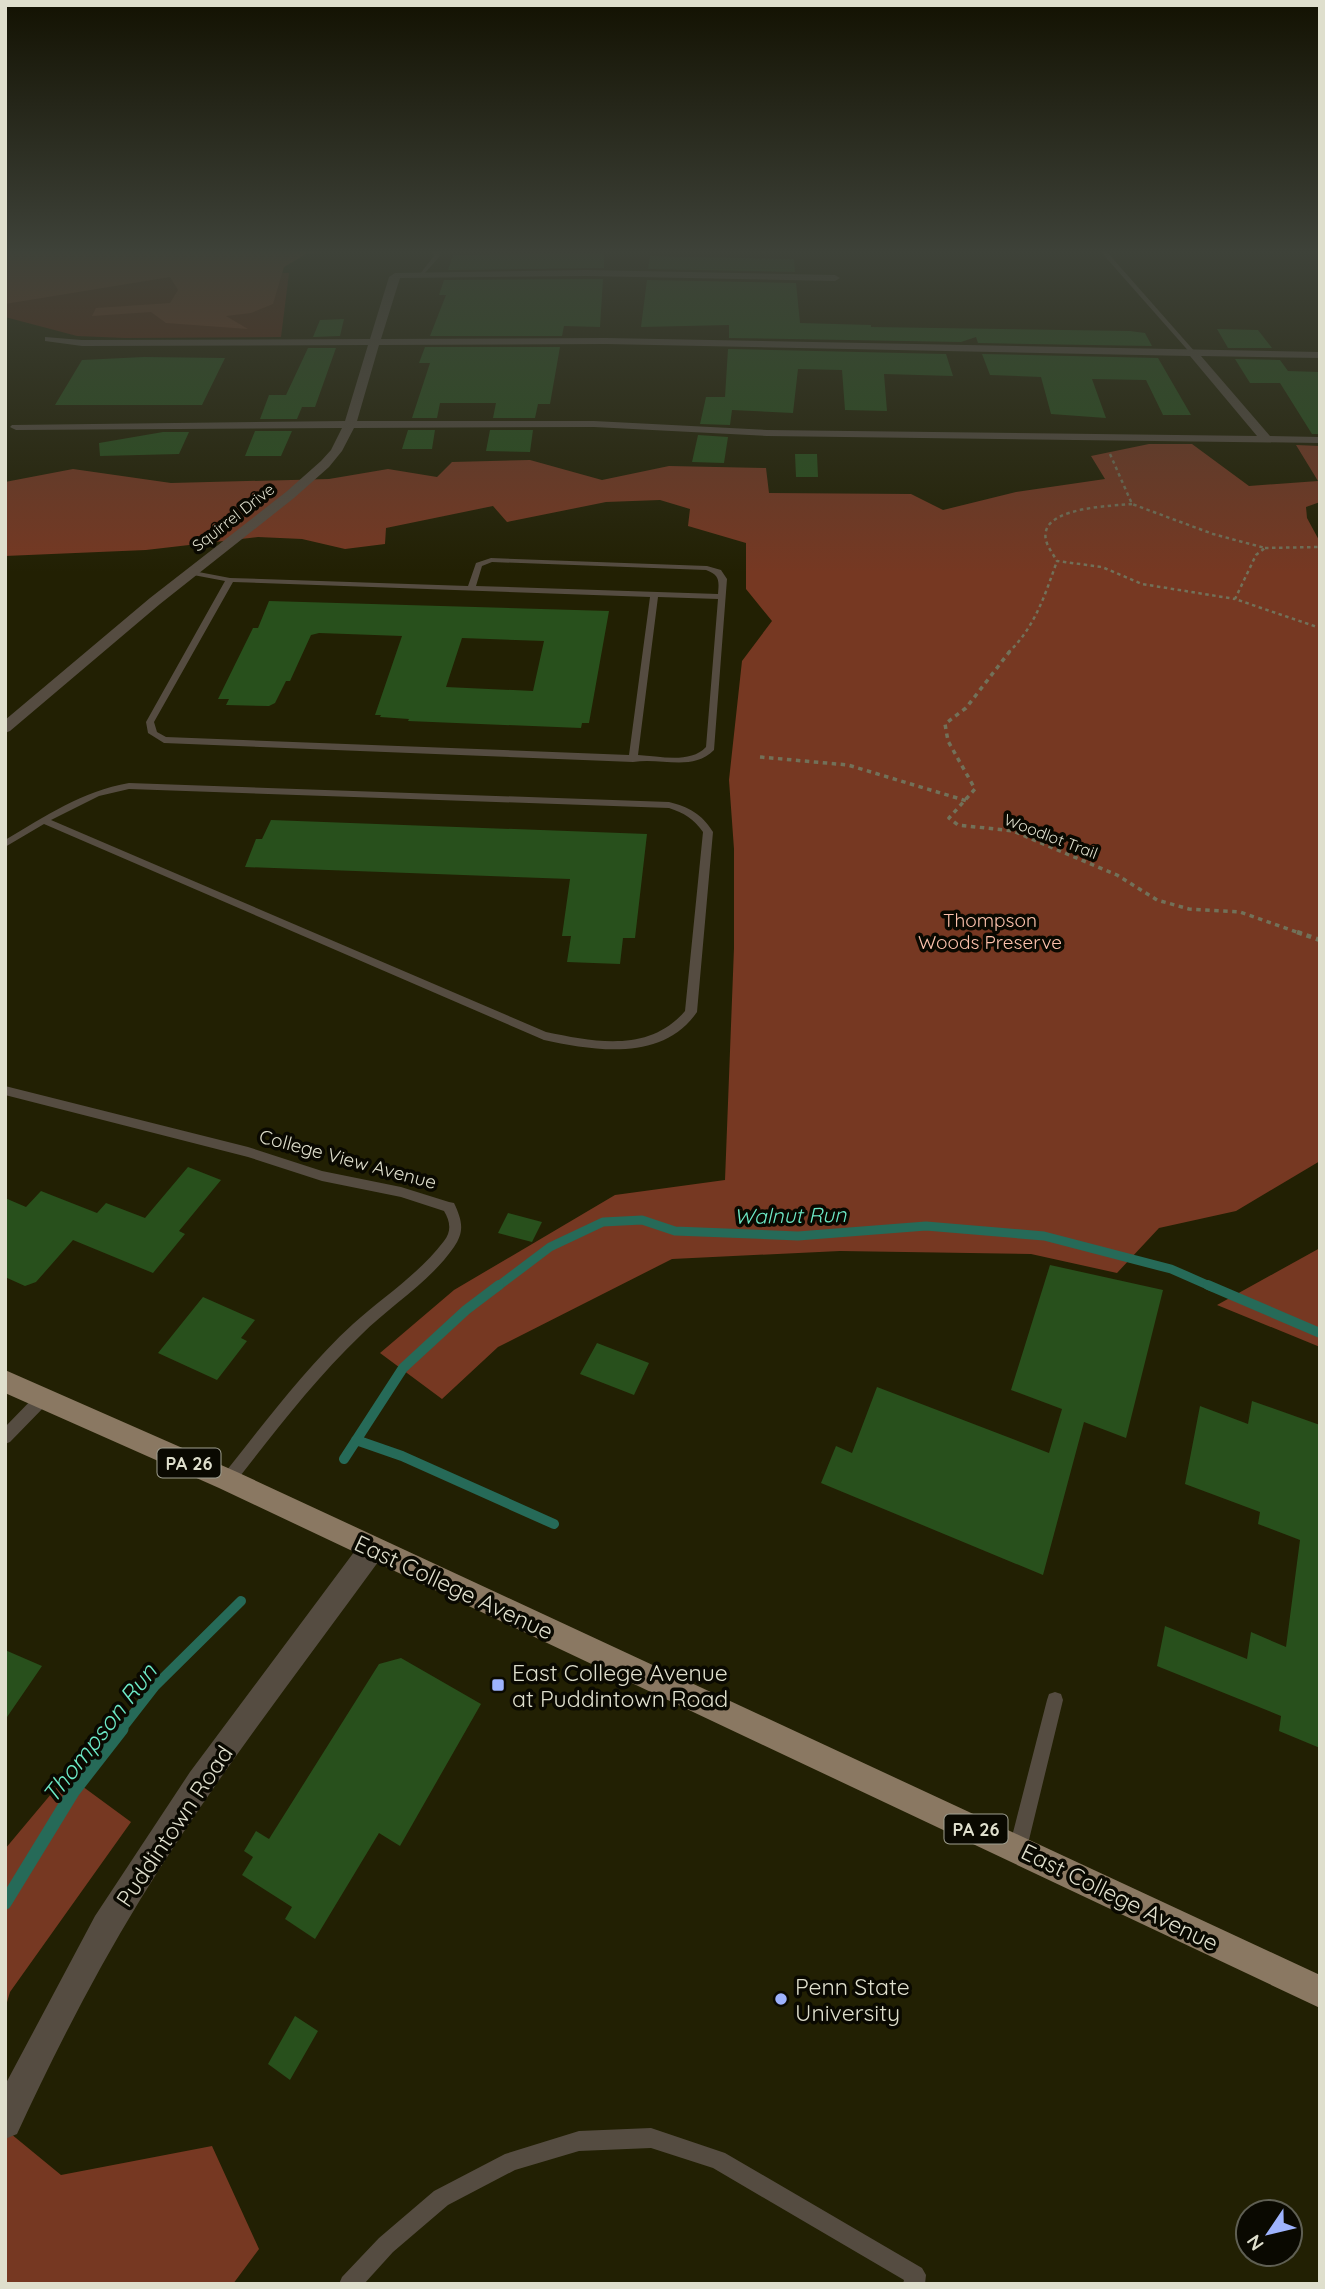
<svg xmlns="http://www.w3.org/2000/svg" width="1325" height="2289" viewBox="0 0 1325 2289" font-family="Quicksand,sans-serif">
<style>
.green{fill:#5c2511}
.forest{fill:#763822}
.lines{fill:none;stroke-linecap:round;stroke-linejoin:round}
.stream-far2{stroke:#266a58;stroke-width:9}
.stream-far1{stroke:#266a58;stroke-width:10}
.stream{stroke:#266a58;stroke-width:13}
.building{fill:#28501c;fill-rule:evenodd}
.path-far2{stroke:#727159;stroke-width:2.5;stroke-dasharray:3.5 3.5;stroke-linecap:butt}
.path-far1{stroke:#727159;stroke-width:3.5;stroke-dasharray:4.5 4.5;stroke-linecap:butt}
.path{stroke:#727159;stroke-width:4.5;stroke-dasharray:5 5;stroke-linecap:butt}
.service{fill:#554c41;fill-rule:evenodd}
.minor{fill:#554c41;fill-rule:evenodd}
.tertiary{fill:#554c41;fill-rule:evenodd}
.primary{fill:#8a7862;fill-rule:evenodd}
.poi-dot{fill:#9eb3fd;stroke:#0a0901;stroke-width:2.5}
.labels{text-anchor:middle;dominant-baseline:central;stroke-width:7;stroke-linejoin:round;paint-order:stroke}
.far-street-label{font-size:16px;fill:#dfdfcd;stroke:#0a0901}
.shield{fill:#0a0901;stroke:#9f9f90;stroke-width:2}
.shield-label{font-size:18px;font-weight:bold;fill:#dfdfcd}
.park-label{font-size:19px;fill:#fdc2ad;stroke:#0a0901}
.street-label{font-size:19px;fill:#dfdfcd;stroke:#0a0901}
.water-label{font-size:21px;font-style:italic;fill:#6deac7;stroke:#0a0901}
.near-street-label{font-size:23px;fill:#dfdfcd;stroke:#0a0901}
.near-poi-label{font-size:23px;fill:#dfdfcd;stroke:#0a0901;text-anchor:start}
.near-water-label{font-size:24px;font-style:italic;fill:#6deac7;stroke:#0a0901}
</style>
<rect width="100%" height="100%" fill="#222003"/>
<path class="green" d="M289,273l-8,64 -156,1 -48,-2 -72,-19v-41z"/>
<path class="forest" d="M5,252h315l-14,2 -22,13 -11,37 -22,9 -25,3 22,13 -82,-6 -15,-11 -59,4 4,-8 74,-5 8,-13 -8,-13 -165,27z
M1149,444h43l57,42 69,-5 -22,-36 24,1v56l-14,5 1,11 13,24v619l-84,50 -77,17 -42,45 -86,-19 -191,-3 -168,8 -174,88 -56,52 -62,-46 74,-63 161,-95 110,-15 9,-232v-99l-5,-69 13,-119 30,-40 -26,-32v-46l-58,-17 2,-17 -30,-9 -54,2 -99,20 -14,-16 -107,22 -1,16 -40,5 -43,-10 -44,-2 -112,13 -141,6v-74l68,-13 98,14 158,-4 59,-10 49,8 15,-15 78,-2 72,20 67,-14 97,2 3,25 142,1 32,16 73,-18 89,-13 -14,-23z
M1320,1248v99l-103,-42z
M67,1775l64,47 -121,170 -5,17v-160z
M5,2129l56,46 151,-29 47,103 -26,35h-228z"/>
<g class="lines">
<path class="stream-far2" d="M497,1287l53,-40 53,-25 39,-2 33,11 123,5 128,-10 118,10 127,33 41,18"/>
<path class="stream-far1" d="M1208,1285l112,48
M356,1440l46,16 152,68
M344,1459l59,-91 63,-58 33,-25
M120,1731l35,-45 86,-85"/>
<path class="stream" d="M5,1903l68,-111 49,-63"/>
</g>
<path class="building" d="M604,253v15l-156,2 5,-15z
M650,256l144,3 1,13 -147,-3z
M603,279l-3,48 -36,-1 -2,10h-132l16,-41h-7l5,-15z
M647,280l149,3 4,40 71,2v2l259,4 15,2 7,13 -174,-3 -2,-6 -15,5 -232,-4v-13l-88,2z
M344,319l-4,17 -27,1 7,-17z
M1217,329l41,1 14,18h-44z
M425,347h135l-10,57h-12l-3,14h-42l3,-15h-56l-3,15h-25l18,-55h-11z
M308,348h28l-21,59h-13l-5,12h-37l9,-24h17z
M728,349l218,5 7,22 -69,-2 3,37 -42,-1 -3,-40 -44,-1 -5,44 -61,-3 -2,15 -30,-1 6,-27h19z
M982,354l176,4 33,57h-28l-17,-35 -54,-1 14,39 -55,-4 -10,-37 -51,-2z
M144,357l81,1 -23,47h-147l27,-45z
M1235,359l45,1 8,11 32,1v62h-8l-32,-51h-30z
M408,430h27l-3,19h-30z
M490,430h43l-3,22 -44,-1z
M255,431h37l-11,25h-36z
M163,432h26l-10,22 -79,2 -1,-13z
M698,435l30,2 -4,26 -32,-1z
M795,454h22l1,23h-22z
M269,601l340,10 -20,112h-7l-1,5 -173,-7 1,-2 -29,-2 1,-2h-6l27,-79 -83,-3 -8,2 -21,46h-4l-11,22 -6,3 -43,-1 3,-6h-11l35,-71h5zM462,638l82,3 -11,50 -87,-4z
M271,820l376,14 -12,104h-12l-3,26 -53,-2 4,-26h-9l8,-57 -325,-12 11,-28h6z
M188,1167l33,13 -42,51 6,3 -32,39 -80,-33 -37,42 -11,4 -20,-9v-79l21,9 15,-16 56,22 9,-10 39,15z
M508,1213l34,9 -10,20 -34,-9z
M1050,1265l113,25 -37,148 -42,-16 -41,153 -222,-92 15,-37 16,7 25,-66 172,66 13,-44 -51,-19z
M203,1297l52,23 -14,18 6,3 -30,39 -59,-27z
M597,1343l52,20 -15,32 -54,-21z
M1252,1401l68,24v323l-41,-17 2,-15 -124,-50 8,-40 82,33 4,-27 35,15 14,-107 -42,-16 2,-12 -75,-28 15,-78 48,18z
M5,1650l37,16 -37,54z
M401,1658l80,46 -81,142 -21,-13 -64,106 -30,-20 7,-12 -50,-32 11,-18 -9,-6 12,-20 13,8 110,-175z
M295,2016l23,15 -28,49 -22,-16z"/>
<g class="lines">
<path class="path-far2" d="M1110,454l22,50 81,30 52,14 -9,7 -21,44 85,29
M1132,504c-20,2 -80,3 -86,27 -3,11 6,21 11,30l45,6 40,17 93,15
M1265,548l55,-1
M1008,653c27,-26 37,-58 49,-92"/>
<path class="path-far1" d="M1010,651l-44,57 -21,16 3,17 27,48 -26,29 9,7 55,6 104,44 40,25 32,9 51,3 62,22
M760,757l88,8 119,36"/>
<path class="path" d="M1297,932l23,8"/>
<path class="service" d="M433,252h6l1,4 -16,18h-4l14,-18z
M1101,252h6l89,101v2h-4z
M491,558l216,8 14,4 6,9 -13,171c-22,22 -53,7 -81,12l-469,-19 -16,-10 -2,-11 79,-141 -37,-7v-4l42,8 238,8 8,-23zM492,562l214,8c14,5 13,11 12,24l-242,-8 6,-20zM233,582l417,15 -21,158 -463,-18 -9,-5 -3,-10zM658,597l60,2 -12,148c-16,17 -46,9 -68,8z
M129,783l540,19c20,5 33,12 44,30l-16,180c-34,50 -102,39 -153,28l-500,-216 -39,23v-7c41,-24 77,-49 124,-57zM129,789l540,19c15,5 25,11 34,24l-18,179c-36,42 -90,31 -139,21l-495,-212 48,-24z
M5,1086l243,61 74,24 79,16 48,15 5,1c8,17 11,28 0,44 -24,35 -63,58 -93,88 -48,46 -87,98 -128,150l-5,2 -5,-2 -2,-5 2,-5c41,-51 81,-106 130,-151 30,-27 66,-50 91,-83 8,-10 6,-20 0,-30l-43,-14 -79,-16 -74,-24 -243,-62z
M43,1392l5,1 2,5 -2,5 -38,39 -5,2v-17l33,-34z
M1055,1692l6,2 2,6 -36,148 -3,6 -6,3 -6,-3 -3,-6 38,-148 2,-6z
M651,2128l74,25 197,115 4,7 -1,9h-22l1,-4 -191,-112 -62,-20 -72,3 -64,19 -67,35 -55,47 -29,32h-25l3,-7 37,-39 55,-47 71,-37 74,-23z"/>
<path class="minor" d="M586,270l249,5 5,3 -5,3 -249,-5 -186,2 -19,61 225,-1 714,14v6l-119,-2 69,80 50,1v6l-553,-7 -173,-9 -240,1 -12,23 -13,16 -35,31 -134,106 -150,127 -5,2v-13l145,-122 136,-106 35,-31 10,-11 11,-22 -326,2 -6,-3 2,-2 333,-4 23,-76 -286,1 -37,-5v-4l37,3 288,-1 19,-62 6,-4zM606,344l584,12 67,80 -490,-6 -173,-9h-237l22,-76z"/>
<path class="tertiary" d="M372,1536l9,4 4,9 -4,9c-82,113 -168,223 -241,342 -46,75 -86,154 -123,234l-12,5v-54l90,-169 95,-144 173,-232z"/>
<path class="primary" d="M5,1370l232,102 1083,503v33l-1101,-520 -214,-95z"/>
</g>
<linearGradient id="sky" x2="0" y2="1"><stop stop-color="#131202"/><stop offset="0.44" stop-color="#3e4239"/><stop offset="1" stop-color="#3e4239" stop-opacity="0"/></linearGradient>
<rect width="1325" height="572" fill="url(#sky)"/>
<g class="poi-dot">
<rect x="491" y="1678" width="14" height="14" rx="3.5"/>
<circle cx="781" cy="1999" r="7"/>
</g>
<g class="labels">
<g class="far-street-label">
<text transform="translate(233 517) rotate(-38)">Squirrel Drive</text>
<text transform="translate(1051 836) rotate(21)">Woodlot Trail</text>
</g>
<g class="shield">
<rect x="157.5" y="1448.5" width="63" height="29" rx="5"/>
<rect x="944.5" y="1814.5" width="63" height="29" rx="5"/>
</g>
<g class="shield-label">
<text x="189" y="1463">PA 26</text>
<text x="976" y="1829">PA 26</text>
</g>
<g class="park-label">
<text x="990" y="920">Thompson<tspan x="990" dy="22">Woods Preserve</tspan></text>
</g>
<g class="street-label">
<text transform="translate(348 1159) rotate(15)">College View Avenue</text>
</g>
<g class="water-label">
<text transform="translate(790 1215) rotate(-1)">Walnut Run</text>
</g>
<g class="near-street-label">
<text transform="translate(454 1587) rotate(25)">East College Avenue</text>
<text transform="translate(174 1826) rotate(-56)">Puddintown Road</text>
<text transform="translate(1120 1897) rotate(26)">East College Avenue</text>
</g>
<g class="near-poi-label">
<text x="512" y="1672">East College Avenue<tspan x="512" dy="26">at Puddintown Road</tspan></text>
<text x="795" y="1986">Penn State<tspan x="795" dy="26">University</tspan></text>
</g>
<g class="near-water-label">
<text transform="translate(99 1733) rotate(-52)">Thompson Run</text>
</g>
</g>
<rect width="1325" height="2289" fill="none" stroke="#dfdfcd" stroke-width="14"/>
<g transform="translate(1269 2233) rotate(235)"><circle r="33" fill="#0a0901" stroke="#5f5f53" stroke-width="2"/>
<path d="M0-5L12 26L0 18L-12 26Z" fill="#9eb3fd"/>
<text y="-10" font-size="19" font-weight="bold" text-anchor="middle" fill="#dfdfcd">N</text>
</g>
</svg>
